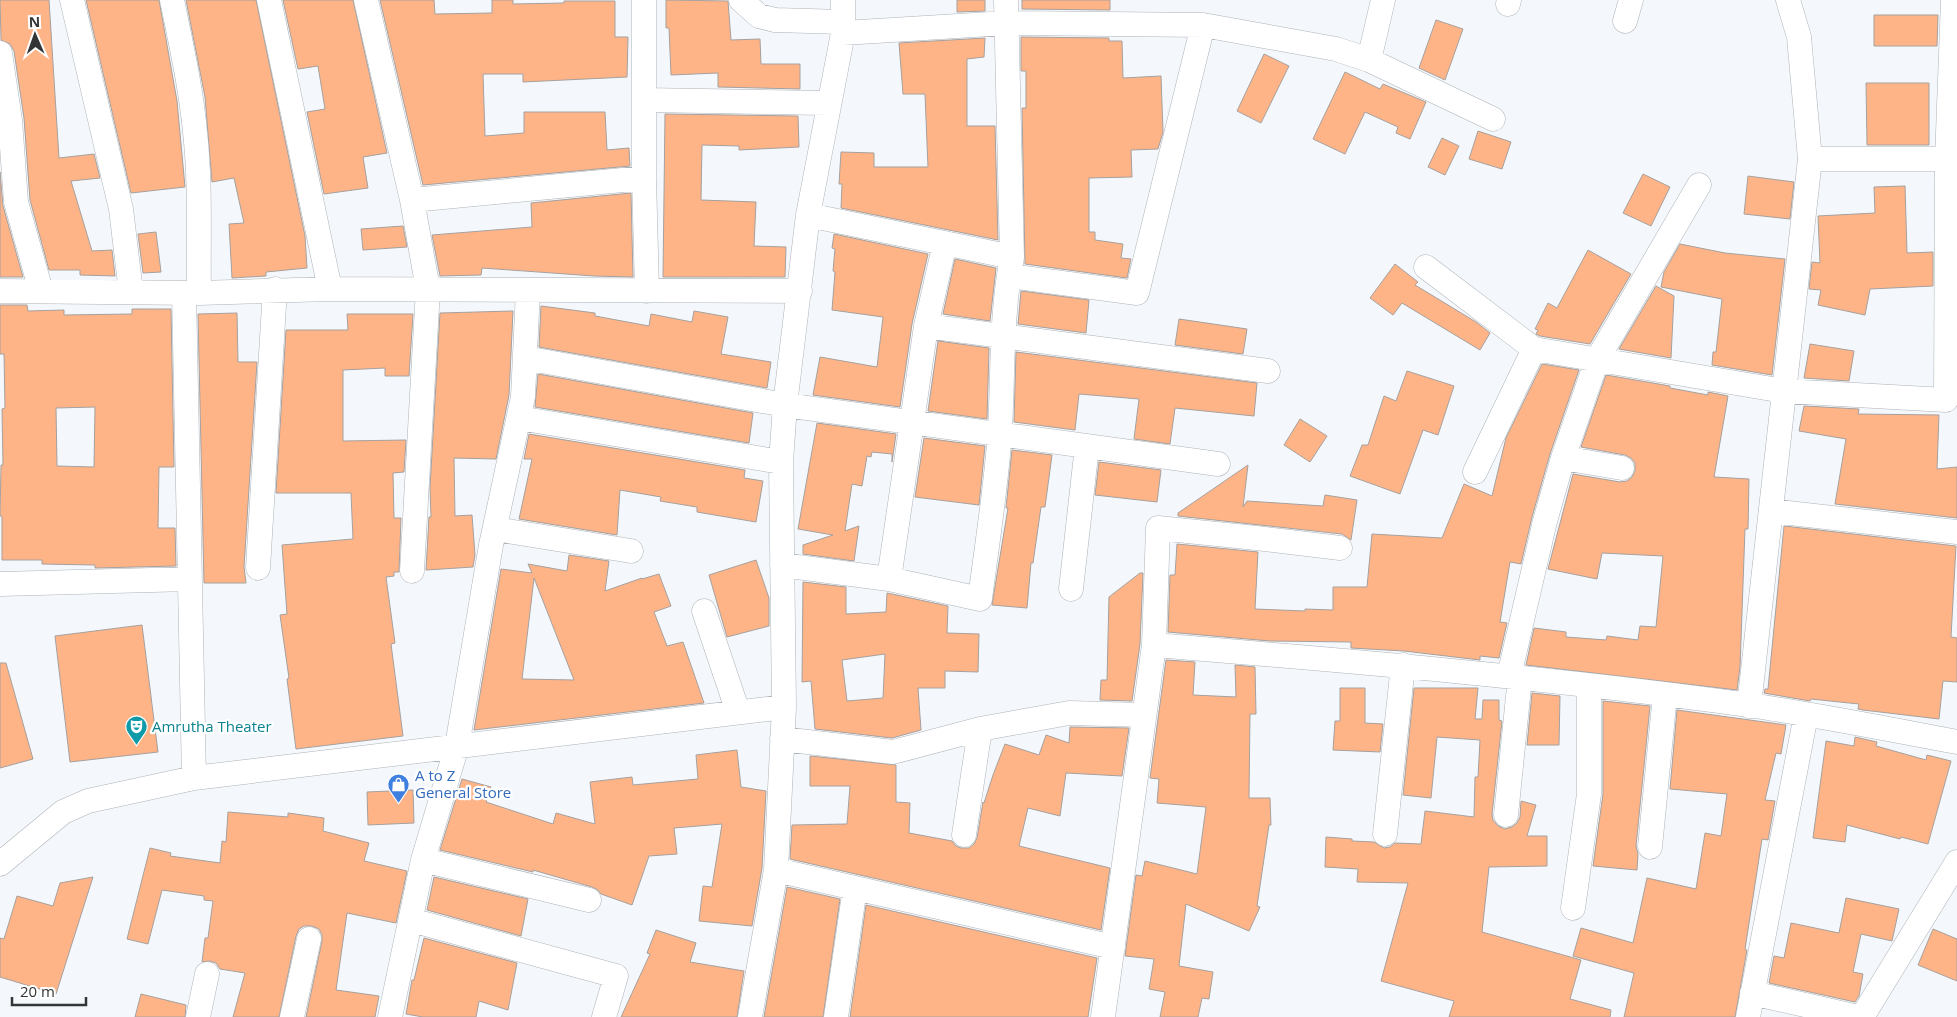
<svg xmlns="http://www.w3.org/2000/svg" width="1957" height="1017" viewBox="0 0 1957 1017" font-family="'Open Sans',sans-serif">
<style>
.building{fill:#ffb488;stroke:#a6a09d;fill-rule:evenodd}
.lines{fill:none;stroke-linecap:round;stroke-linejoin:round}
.street-casing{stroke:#aeb3b7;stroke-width:25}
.street{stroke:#fff;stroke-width:24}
.labels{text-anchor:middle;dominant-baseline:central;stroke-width:4.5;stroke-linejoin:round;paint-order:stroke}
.culture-label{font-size:15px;fill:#0d838f;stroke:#fff;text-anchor:start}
.shop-label{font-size:15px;fill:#366cbe;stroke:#fff;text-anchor:start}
</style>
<rect width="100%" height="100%" fill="#f4f8fd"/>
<path class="building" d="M0,0h49l10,158 35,-4 6,24 -29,3 21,70 20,-1 3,26 -35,-1v-5h-31l-19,-70 -6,-82 -10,-67 -4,-7 -9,-4z
M86,0h73l18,101 8,86 -54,6z
M186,0h70l49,236 2,32 -41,4v4l-34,2 -3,-54 15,-1 -10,-45 -22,4 -7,-85z
M283,0h70l34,153 -24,4 5,31 -44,6 -17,-82 18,-3 -7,-43 -20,3z
M380,0h54l1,14 57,-1v-13h21v4l51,-1v-2h51v36h13l-1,40 -104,5v-8h-40l2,62 39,-3v-21h81l2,38 22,-2 1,18 -207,19z
M666,0l62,1 3,39 29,-1 1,25h39v25l-82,-2v-14l-47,2 -2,-47h-3z
M957,0h28v11l-28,1z
M1022,0h88v10l-88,-1z
M1874,15h64l-1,31h-63z
M1436,20l27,9 -18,51 -26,-12z
M1021,37l88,1v3h13l1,37 38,-2 2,56 -5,17 -27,1 1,27 -43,1v54h6v8l28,4 -2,14 10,1 -4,19 -102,-14 -3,-156h4v-37h-5z
M985,38l-1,19 -17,2v67h28l3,114 -157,-32 1,-24h-3l2,-32 33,1v14h54l-3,-73h-22l-4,-51z
M1264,54l25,12 -28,57 -24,-12z
M1345,72l35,17 3,-5 43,18 -16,37 -14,-6 2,-6 -33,-15 -20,42 -32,-15z
M1866,83h63v62h-62z
M665,114l133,2 1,31 -60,3v-4l-37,-1 -1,55 55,2 -2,44 32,1 -1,30h-122z
M1478,131l33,11 -9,27 -33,-10z
M1442,138l17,8 -14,29 -17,-8z
M0,172l3,34 20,71h-23z
M1643,174l27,13 -19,39 -28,-13z
M1748,176l46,6 -4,37 -46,-5z
M1905,186l2,67 26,-1v34l-63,3 -5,26 -47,-10 3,-15 -12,-1 3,-27 8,1 -2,-47 57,-3 -1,-26z
M631,193l2,84 -39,-1 -112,-8 -1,7 -41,1 -8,-41 100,-8 -1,-24z
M403,226l4,21 -44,3 -2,-21z
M156,232l5,40 -18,1 -5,-39z
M834,234l94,20 -16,70 -12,83 -87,-12 7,-38 57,10 6,-50 -51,-7 3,-38 -2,-1 2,-22 -3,-1z
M1680,244l45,9 60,6 -13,116 -60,-10 1,-13h3l6,-53 -61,-12 3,-15z
M1588,250l43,24 -41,70 -50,-8 -4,-2 2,-4 -3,-1 13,-26 9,5z
M955,259l41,9 -6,53 -47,-7z
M1395,264l23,18 -3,3 61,37 14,11 -10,17 -78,-47 -9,12 -23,-17z
M1656,286l18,10 -3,62 -52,-9z
M1021,291l68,9 -3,33 -68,-9z
M0,305h27l1,6 36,-1v5l68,-1v-5h39l3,158h-15l-1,61h17l1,38 -81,2v-3l-53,-1v-4h-40v-44h-2l1,-51h2l-1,-56 3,-1 -1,-54h-4zM95,407l-1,60 -37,-1 -1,-58z
M541,306l54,7v3l54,10 2,-12 41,8 2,-11 34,6 -7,37 50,8 -4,26 -228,-41z
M513,311l-4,84 -13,64 -42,-1 1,58 17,-1 3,40 -2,12 -47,3 3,-53h2l-1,-29 10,-175z
M237,313l1,49h19l-13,205 2,16h-42l-6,-269z
M347,314h66l-4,62h-24v-8l-42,2v71l63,-1 -2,32 -11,1 1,45h7l-2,54h-5v4l-8,1 9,66 -4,1 12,92 -107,13 -9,-70 2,-1 -9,-63 7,-1 -5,-69 71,-6 -2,-46h-75l10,-163h62z
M1179,319l68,10 -4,25 -68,-9z
M938,341l51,7 -2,71 -59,-8z
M1810,344l44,7 -5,30 -45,-3z
M1016,352l241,31 -3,33 -79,-8 -5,36 -36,-5 5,-40 -60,-5 -4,36 -61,-8z
M1542,364l37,6 -29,84 -18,63 -11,47 -11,-2 -10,60 7,1 -8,35 -19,-2v4l-76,-9 -53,-3v-6l-81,-1 -102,-9 2,-57h5l2,-31 81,8 -3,57 50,2v-2l28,1v-23h34l5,-53 70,4 22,-54 28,12 14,-58z
M1407,371l47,15 -16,49 -15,-5 -23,64 -50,-18 12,-31h6l16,-49 12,5z
M538,374l215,39 -4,30 -214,-36z
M1606,375l64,11v2l38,7v-3l20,4 -14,81 35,2 -1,50h-3l-5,138 -3,23 -211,-25 8,-37 32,4v5l40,3 1,-4 31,4 2,-14 16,1 7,-71 -61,-3 -5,26 -49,-10 25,-95 47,8 7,-1 5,-4 3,-6v-8l-4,-5 -6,-3 -44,-8z
M1804,406l55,3 -1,5 81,1 -2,54 20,-2v51l-122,-14 11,-65 -47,-8z
M1300,419l27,17 -17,26 -26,-17z
M817,423l79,11 -4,28v-8l-20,-2 -1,5 -4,-1 -5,30 -10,-2 -7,47 14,-5 -5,35 -51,-7v-9l30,-10 -35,-6z
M529,434l216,36 -1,8 19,3 -7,41 -59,-10v-5l-37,-6 1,-4 -41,-7 -3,45 -98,-16 13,-60h-8z
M924,438l61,8 -6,59 -64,-8z
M1012,450l40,5 -7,52h-4l-8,56h-2l-4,45 -35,-3 16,-97h-2z
M1099,462l62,8 -4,32 -62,-7z
M1248,465l-5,42 4,-6 76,5 2,-11 32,5 -6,40 -9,-6 -164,-18v-3z
M1784,526l172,20 -5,91 6,1v44l-14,-1 -4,38 -76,-9 -5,-1 1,-5 -48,-5 -1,2 -46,-8 1,-4h3z
M569,555l40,6 -4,30 37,-13v1l17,-5 12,32 -17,6 13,34 16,-4 21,61 -230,27 27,-161 31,4 -4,-9 39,7zM534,578l40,102 -52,-1z
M756,560l13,38v28l-42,11 -18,-62z
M1140,573h3l-3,71 -8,57 -32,-1 1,-20h6l2,-83z
M803,582l43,5v27l40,-2 1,-19 61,13 -1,27 32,1 -1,38 -33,-1v17h-27l3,42 -29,8 -77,-9 -4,-48 -9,1zM885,654l-2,44 -36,3 -5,-41z
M142,625l16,127 -88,10 -15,-126z
M1166,660l29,2 -2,33 43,2 -1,-32 20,2 1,47h-6l-1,84h21l1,27h-2l-12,81 3,1 -11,24 -63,-27 -7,62 34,6 -4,27 -7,-1 -4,19h-38l5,-25 -16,-3 5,-30 -29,-3 11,-81 6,1 3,-15 52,13 9,-67 -49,-4 2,-24 -9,-1z
M0,663h6l27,96 -33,9z
M1340,688h25v35l18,1 -3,28 -47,-2 2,-29h5z
M1414,688h64l-3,31h7l1,-19h16v20l3,1 -10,93 1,6 5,6 7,3 7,-2 5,-4 3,-6 1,-16 15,4 -9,31h20v30l-58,1 -7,65 99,28 -11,39 41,11 -1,7h-161l5,-16 -73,-20 27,-98 -51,-1 1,-13 -33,-2 1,-30 26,2v2l22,1 10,6 6,-1 5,-4 26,1 4,-33 49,6 1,-40h3l2,-37 -43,-3 -6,61 -28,-3z
M1532,693l28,3 -1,49h-32z
M1603,701l47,5 -14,140 2,8 -1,16 -44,-4 10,-72z
M1677,710l109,15 -5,29 -5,-1 -11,47 10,1 -7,39 -6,-1 -17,110 2,1 -12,67h-111l10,-44 -61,-17 8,-28 52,15 14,-65 49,11 9,-56 16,3 6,-42 -57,-5z
M1070,727l59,1 -7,48 -56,-3 -6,43 -32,-8 -9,38 91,22 -9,62 -311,-71 2,-34 55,-1 3,-38h-40v-30l86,9v37l14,1 -1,30 43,8 4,5 5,2h8l5,-4 3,-6 6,-36 1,1 9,-28 12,-31 34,11 7,-20 23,8z
M1855,737l22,5 -1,4 50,14 1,-5 24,6 -23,83 -27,-7 -1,2 -53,-14 -2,17 -32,-4 13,-97 28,5z
M737,750l4,37 25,4 -4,77 -10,58 -53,-5 4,-35 9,1 10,-63 -48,4 3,26 -28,2 -17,49 -31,-11 -3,-4 -6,-3 -59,-17v2l-93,-22 22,-71 29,8 -5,15 67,22 3,-11 39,11 -5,-42 42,-5 1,8 65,-6 -2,-24z
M413,790l1,33 -46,2 -1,-33z
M228,812l60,5v-4l36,5 -1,13 46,12 -5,18 43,10 -11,52 -49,-10 -11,77 43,6 -4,21h-69l16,-76v-6l-3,-6 -7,-3h-8l-5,3 -3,7 -17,81h-46l12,-44 -25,-4 -4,-6 -6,-2 -8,1 3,-24h3l5,-37 -9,-1v-4l-42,-6 -14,54 -21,-5 23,-91 21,5 -1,3 50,7 2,-22 4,1z
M93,877l-37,117 -56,-17v-39l4,1 13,-43 36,10 7,-23z
M434,877l94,22 -7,37 -94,-26z
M787,887l53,12 -17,118h-59z
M1846,898l53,11 -7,32 -31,-7 -8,38 10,2 -4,22 -4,6 -86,-19 5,-27 10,2 7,-35 48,10z
M866,905l231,53 -9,59h-238z
M1933,929l24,10v42l-39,-16z
M656,930l40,13 -6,19 54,9 -7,46h-116l29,-63 -3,-1z
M424,938l93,25 -9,47 -29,-9 -3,16h-53l-17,-3 6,-34h2z
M141,994l45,11 -1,12h-50z"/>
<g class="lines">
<defs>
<path id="street" d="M72,0l49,209 10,83
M172,0c9,44 19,88 23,132 6,53 3,108 4,161
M269,0l61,289
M366,0l46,200 16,89 -16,282
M644,0v178l3,113
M741,0l18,16 16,4 68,2
M1508,4l1,-4
M1625,21l6,-21
M843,33l164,-10 196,2 133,24 33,11 124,59
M0,53l10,67 6,82 25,89
M1369,60l14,-60
M644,100l185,3
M1810,159h147
M412,200l232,-22
M808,215l204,42
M1426,267l108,82 250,42 162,9 1,-240 6,-160
M1009,276l128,17 66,-268
M0,291l199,2 131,-4 470,2
M184,293l10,485
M926,326l19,-83
M525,358l260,47 433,59
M519,418l262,44
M1563,458l59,10
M1475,472l59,-123
M1771,511l186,21
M495,529l136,22
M782,565l107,14 91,20c7,-55 16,-111 20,-167 3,-58 1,-118 12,-175l-6,-257
M258,568l17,-279
M889,579l37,-253 342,45
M0,584l190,-5
M1071,589l16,-143
M704,611l34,101
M1154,645c199,16 397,33 595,60 69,10 139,24 208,37
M1509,676l36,-155 18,-63 34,-98 102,-175
M1749,706l61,-547 -11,-122 -11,-37
M782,739l111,13 87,-23
M1506,815l14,-138
M1385,834l18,-169
M964,835l16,-106 89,-16 75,2
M1650,847l15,-152
M423,860l166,40
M0,864l63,-52 25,-11 106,-23 590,-71
M776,870l337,77
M1573,908l16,-114v-108
M411,920l205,56 -12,41
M1752,993l106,24
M198,1017l9,-43
M292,1017l17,-78
M390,1017l33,-157 34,-114 34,-201 32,-148 5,-107
M750,1017l26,-147 8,-163 -3,-245 4,-57 23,-190 35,-182v-33
M836,1017l19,-129
M1103,1017l51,-372 4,-117 98,10 84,10
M1748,1017l58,-302
M1862,1017l95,-155"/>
</defs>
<use href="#street" class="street-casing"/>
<use href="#street" class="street"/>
</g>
<defs>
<symbol id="theatre-pin" viewBox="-11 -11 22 30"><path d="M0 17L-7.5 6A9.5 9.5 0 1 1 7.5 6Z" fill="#0f9aa8" stroke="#fff"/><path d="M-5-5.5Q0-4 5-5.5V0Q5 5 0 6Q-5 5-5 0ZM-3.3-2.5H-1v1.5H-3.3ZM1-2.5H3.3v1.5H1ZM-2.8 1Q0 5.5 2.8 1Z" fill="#fff"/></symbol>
<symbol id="shop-pin" viewBox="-11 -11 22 30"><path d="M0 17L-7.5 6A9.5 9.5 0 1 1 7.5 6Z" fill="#3f7fe0" stroke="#fff"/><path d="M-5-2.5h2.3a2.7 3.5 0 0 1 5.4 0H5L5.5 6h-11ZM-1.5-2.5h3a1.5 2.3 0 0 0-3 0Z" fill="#fff"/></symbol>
</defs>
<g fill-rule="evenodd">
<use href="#theatre-pin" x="124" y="714" width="25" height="34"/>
<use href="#shop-pin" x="386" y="772" width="25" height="34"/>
</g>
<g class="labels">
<g class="culture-label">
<text x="152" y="726">Amrutha Theater</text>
</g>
<g class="shop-label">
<text x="415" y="775">A to Z<tspan x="415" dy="17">General Store</tspan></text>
</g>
</g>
<g transform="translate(35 35) rotate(358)" stroke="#ffffff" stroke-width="4" paint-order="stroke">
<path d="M0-4L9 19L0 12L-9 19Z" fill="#333436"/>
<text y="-8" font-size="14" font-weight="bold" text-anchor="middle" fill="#333436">N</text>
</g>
<path d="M12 997v8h74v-8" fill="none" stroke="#333436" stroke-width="2.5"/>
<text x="20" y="997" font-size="15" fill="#333436" stroke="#ffffff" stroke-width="4" paint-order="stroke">20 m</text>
</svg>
